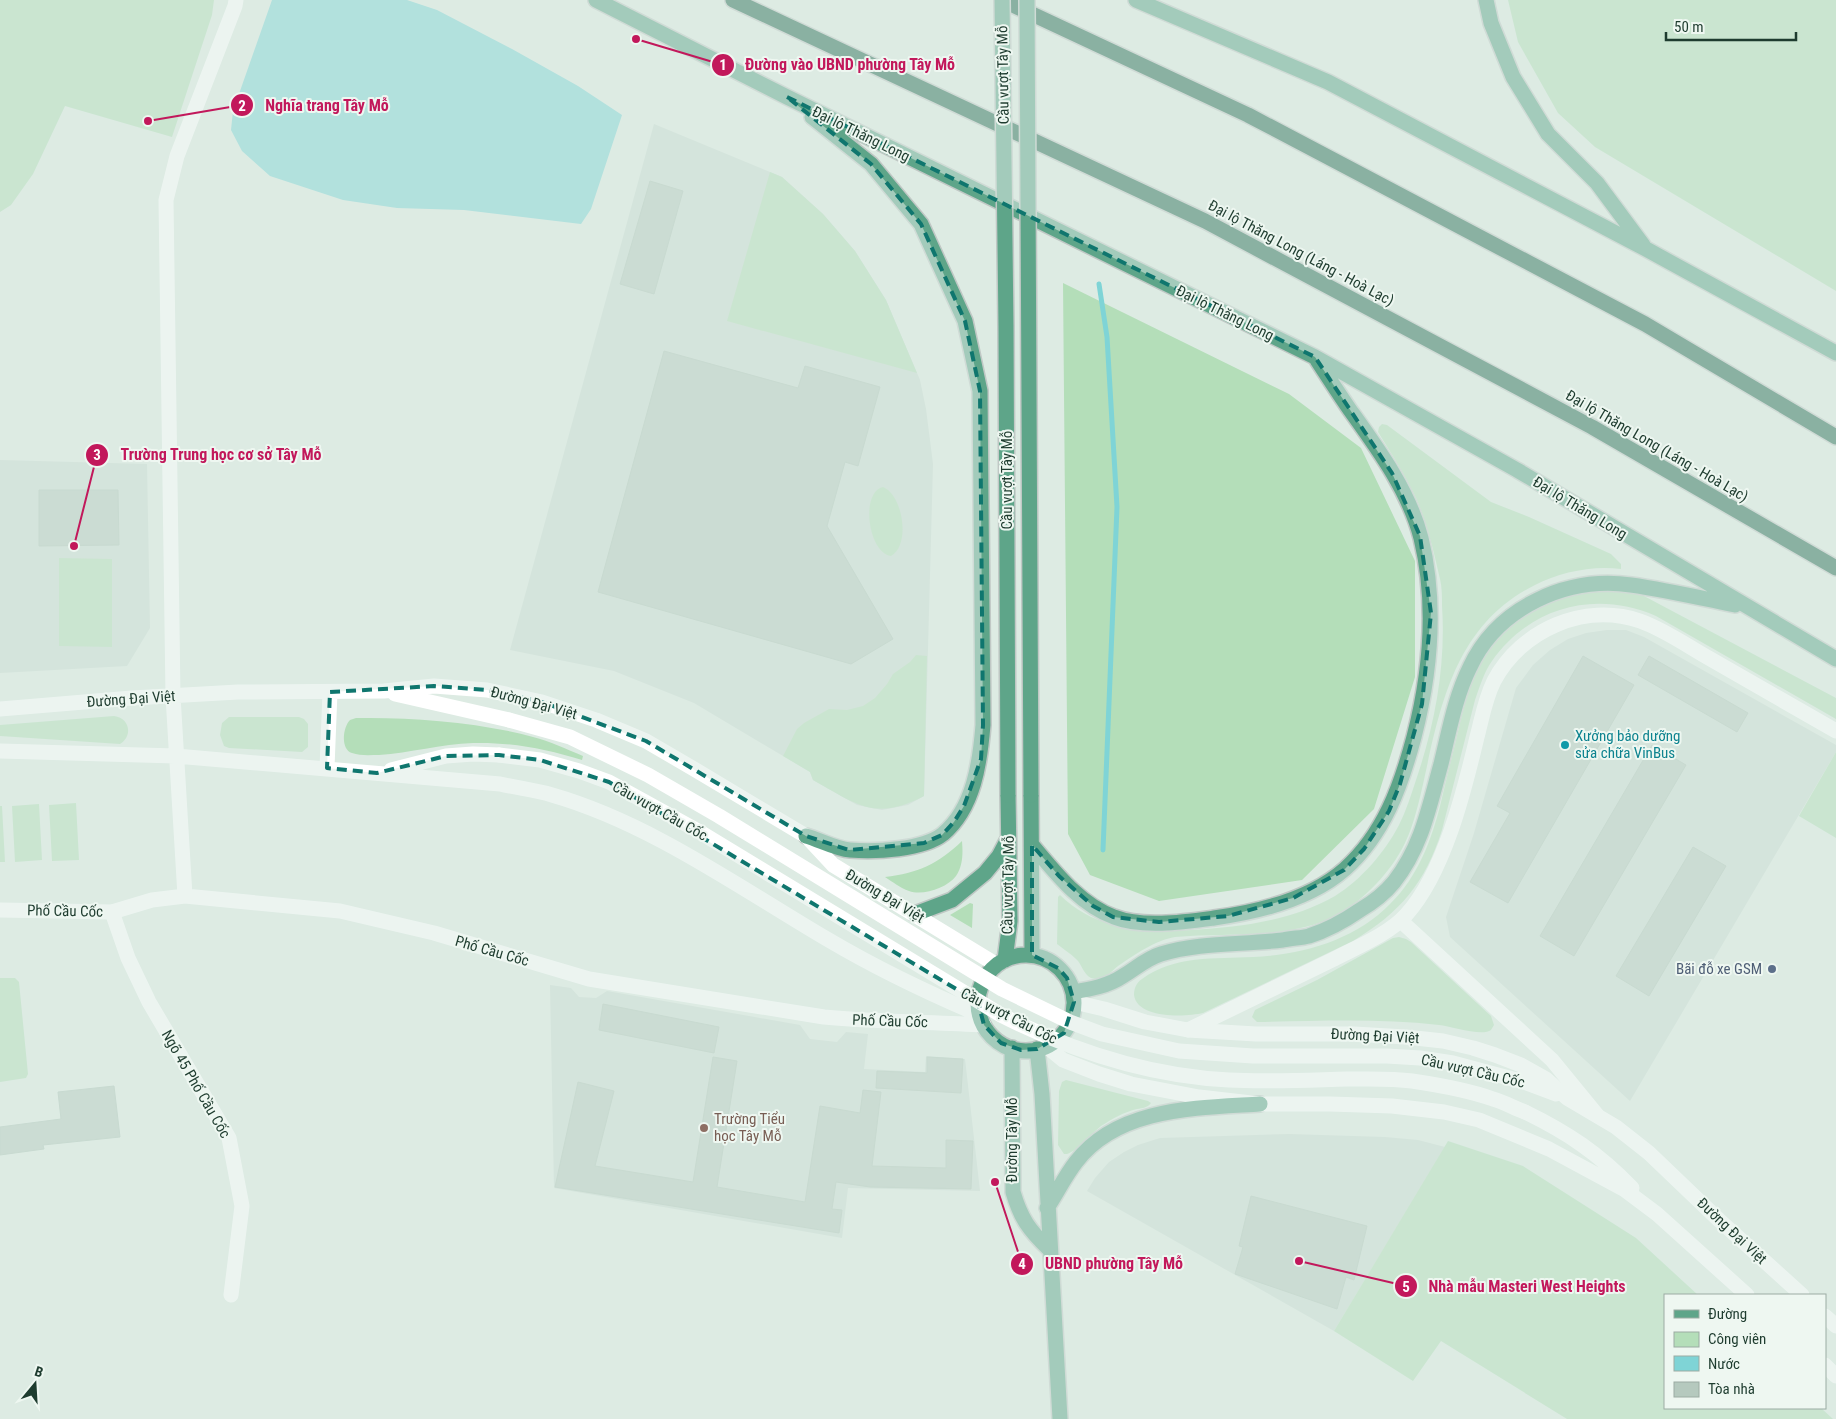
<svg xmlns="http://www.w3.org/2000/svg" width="1836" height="1419" viewBox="0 0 1836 1419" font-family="'Roboto Condensed',sans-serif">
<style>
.built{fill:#cbdbd2}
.green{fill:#b4deb9}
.water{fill:#7fd4d6}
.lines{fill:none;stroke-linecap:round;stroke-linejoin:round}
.stream{stroke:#7fd4d6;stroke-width:5}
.building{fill:#b5c9be;stroke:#afc5b9}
.primary-casing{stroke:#c0c8c5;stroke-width:18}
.motorway-casing{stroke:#c0c8c5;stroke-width:18}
.minor{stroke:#fff;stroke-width:15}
.tertiary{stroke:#fff;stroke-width:15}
.primary{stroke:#5ea589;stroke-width:15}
.motorway{stroke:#276a53;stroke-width:15}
.primary-bridge-casing{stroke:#c0c8c5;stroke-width:18;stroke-linecap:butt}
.tertiary-bridge{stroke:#fff;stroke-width:15}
.primary-bridge{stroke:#5ea589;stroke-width:15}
.marked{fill:none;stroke:#0f766e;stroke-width:4;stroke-dasharray:10 6;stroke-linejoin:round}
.culture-dot{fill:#0f9aa8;stroke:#eef7f1;stroke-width:2}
.service-dot{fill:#5c6f8a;stroke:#eef7f1;stroke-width:2}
.education-dot{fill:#8d6e63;stroke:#eef7f1;stroke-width:2}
.labels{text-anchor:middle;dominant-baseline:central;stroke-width:4;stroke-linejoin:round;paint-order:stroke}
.street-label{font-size:15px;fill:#1e3c2f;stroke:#eef7f1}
.culture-label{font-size:15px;fill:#0d838f;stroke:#eef7f1;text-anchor:start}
.service-label{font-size:15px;fill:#4e5e75;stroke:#eef7f1;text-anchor:end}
.education-label{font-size:15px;fill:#785e54;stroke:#eef7f1;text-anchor:start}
.leader{fill:none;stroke:#c2185b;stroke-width:2}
.callout-dot{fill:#c2185b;stroke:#eef7f1;stroke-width:2}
.mark-label{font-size:15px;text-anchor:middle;font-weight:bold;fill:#fff}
.callout-label{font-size:16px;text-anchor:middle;font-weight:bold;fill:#c2185b;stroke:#eef7f1;stroke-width:4;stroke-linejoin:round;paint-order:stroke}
</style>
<rect width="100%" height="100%" fill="#ddebe3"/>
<path class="built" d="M654,124l128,53 41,37 32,37 31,49 34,80 6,29 7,55 -9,332 -16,9 -26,5 -25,-5 -44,-25 -3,-8 -116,-69 -80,-32 -104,-21z
M0,460l147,4 3,164 -23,38 -127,7z
M1607,630h19l18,7 192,108v7l-206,349 -180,-164 -4,-20 28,-84 42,-145 17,-23 17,-15 18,-11 18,-6z
M550,985l21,3 8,9 17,1 11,-7 193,34 10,14 27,3 9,-10 22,2 -4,35 61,3 1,-16 39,3 15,132 -132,-3 -6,50 -288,-50z
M1289,1134l96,3 33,3 27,7 -111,184 -247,-140 8,-13 14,-16 15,-10 14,-7 22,-7z"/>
<path class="green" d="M0,0h214l-2,15 -40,122 -107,-31 -32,68 -22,31 -11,7z
M1508,0h328v291l-241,-144 -37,-34 -40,-71z
M770,172l12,5 41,37 32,37 31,49 31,73 -190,-52z
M1063,283l226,111 72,54 54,113v116l-41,132 -72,71 -143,21 -69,-26 -22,-41z
M1382,424l5,1 104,77 38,15 82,37 10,10v5c-28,-4 -61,3 -86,16 -73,36 -92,107 -108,181 -5,23 -12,57 -22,77 -14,29 -41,57 -68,72 -46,25 -111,17 -162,22 -19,3 -41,18 -57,29 -5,4 -10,10 -16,12 -3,1 -9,1 -11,0 -8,-4 -9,-14 -15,-19 -6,-6 -13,-10 -19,-15l1,-47 2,-2c36,36 85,37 132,35 49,-3 99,-9 143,-34 26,-16 50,-44 64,-71 7,-14 12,-30 17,-45 19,-56 30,-115 26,-174 0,-9 0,-19 -2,-27 -6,-27 -13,-56 -24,-81 -11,-23 -25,-45 -38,-66l1,-5z
M883,487c20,8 28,58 8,69 -23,-3 -31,-64 -8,-69z
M59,558l53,1v88l-53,-1z
M1598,590l23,1 23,5 192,102v21l-180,-103c-60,-26 -125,-10 -164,45 -8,11 -12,25 -17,39l-33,130c-17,53 -41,82 -89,111l-150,72c-17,4 -66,6 -69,-18 0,-6 2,-12 8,-16 33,-24 72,-20 111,-22 49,-2 102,-17 137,-53 28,-27 42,-65 51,-102 6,-26 13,-53 19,-79 4,-16 8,-33 14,-48 20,-54 71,-76 124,-85z
M916,655l11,1 -3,140c-49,26 -68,8 -111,-16l-3,-8 -27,-16 14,-27 7,-6 25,-14 18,1 16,-4 12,-8 12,-14 6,-10 17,-12z
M114,716c16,2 19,20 6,28l-120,-8v-11z
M229,717h70l5,2 4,5v23l-6,5 -73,-4 -5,-2 -4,-11 2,-12z
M356,718c55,-1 123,4 177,19 17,4 33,12 50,19l-1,4c-36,-11 -71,-18 -109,-17 -32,1 -63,10 -94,12 -9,0 -19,1 -27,-2 -12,-4 -9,-26 -2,-33z
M1836,752v86l-37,-22z
M76,803l3,57 -27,1 -3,-56z
M39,804l3,56 -27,2 -3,-56z
M0,806h2l3,56h-5z
M962,841c1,12 1,25 -6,35 -9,12 -33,20 -47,15 -9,-3 -16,-9 -24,-14 33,-4 53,-13 77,-36z
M970,903l3,1 -1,24 -22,-13z
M1399,937l7,2 5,3 80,74 3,9 -3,5c-9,7 -40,-4 -52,-5 -60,-7 -122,-4 -182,-3l-5,-5 3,-7 4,-2 58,-28 76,-42z
M0,978h15l4,4 9,92 -2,4 -26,4z
M1066,1080l82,21 3,2c-4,5 -8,5 -14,6 -13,3 -25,10 -36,17 -9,7 -28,30 -37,28l-6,-9 1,-54 3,-9z
M1448,1141l75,25 113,72 62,57h-33v113h156l12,11h-266l-126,-78 -28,40 -79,-50z"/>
<path class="water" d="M272,0h135l30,10 75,39 66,37 44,29 -31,94 -10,15 -117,-14 -67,-2 -54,-8 -73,-24 -28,-25 -11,-21 2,-19z"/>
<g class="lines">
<path class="stream" d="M1099,284l8,53 10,170 -14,343"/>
</g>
<path class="building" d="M650,181l33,10 -29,103 -34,-10z
M664,351l134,37 7,-22 75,21 -22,79 -13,-4 -18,64 66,113 -42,25 -253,-72z
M39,490h79l1,55 -80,1z
M1583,656l51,29 -126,218 -38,-21 40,-69 -13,-7z
M1649,656l99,57 -11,19 -99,-57z
M1652,745l34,20 -112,191 -34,-20z
M1693,847l33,19 -77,130 -33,-20z
M603,1004l116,23 -5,26 -115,-23z
M713,1057l24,4 -20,126 88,15 15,-96 40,7 3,-23 18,2 -9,74 74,2v-28l27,1 -2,48 -101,-2 -34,-5 -4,27 10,1 -3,23 -284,-46 23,-105 36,9 -19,75 98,16z
M927,1057l36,2 -2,34 -85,-5 1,-17 50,2z
M114,1086l6,51 -77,8 1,4 -44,6v-28l61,-8 -3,-27z
M1251,1196l116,30 -13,54 -8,-3 -9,32 -102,-35 8,-27 -4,-1z"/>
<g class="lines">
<defs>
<path id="primary" d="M596,0l191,97 528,260 202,113 319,189
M1136,0l192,82 318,167 190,104
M1486,0l5,23 22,54 35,57 49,49 46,62
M1031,795l1,160
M806,836c14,4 30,13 44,14 25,2 73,0 93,-16 31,-26 37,-72 40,-109l-3,-334 -15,-70 -44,-97 -50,-60 -59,-47
M1032,845c23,27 48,60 82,72 28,11 70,5 100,1 44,-6 97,-19 131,-49 39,-35 56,-83 69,-132 17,-66 23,-133 7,-199 -12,-47 -43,-89 -71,-128 -11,-16 -22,-33 -33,-50
M915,914l37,-14 33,-27 14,-17 9,-17
M978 1003a48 48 0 1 1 96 0a48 48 0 1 1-96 0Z
M1005,960l5,-39 -2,-126
M1073,992c18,-3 35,-6 50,-16 12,-7 24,-18 38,-22 39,-12 81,-9 122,-14 9,-2 18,-2 26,-4 19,-6 35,-15 51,-26 12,-7 25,-17 34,-28 28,-36 35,-75 47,-118 8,-32 14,-67 29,-97 28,-60 97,-91 161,-82 35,5 70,13 104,20
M1012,1048l1,144c8,27 16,38 36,57
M1037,1049l5,45 18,325
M1047,1208c10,-15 18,-32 29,-46 42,-55 121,-54 184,-58"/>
<path id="motorway" d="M733,0l472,221 387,206 244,141
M1002,0l246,115 397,209 191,113"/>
</defs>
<use href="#primary" class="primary-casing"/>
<use href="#motorway" class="motorway-casing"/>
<path class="minor" d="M112,912l16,46 21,44 80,136 13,68 -11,89
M1401,921l151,139 45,55
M1188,1030c49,-24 97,-47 146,-71 23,-12 55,-25 72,-44 38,-42 58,-123 71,-178 5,-19 8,-38 17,-56 27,-51 90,-79 146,-60 23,8 46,24 67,36 43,25 86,49 129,74"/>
<path class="tertiary" d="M395,694l114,26
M0,709l132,-11 106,-6 146,-1 50,-5 53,4 55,12 54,18 50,21 48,28 112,67 27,29 164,100
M0,751l176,5 324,28c17,4 35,6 52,11 98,28 188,93 275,144 49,29 101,54 153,76
M327,768l3,-76
M391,770l55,-14 27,-2 26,1
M185,896l-12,-200 -7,-496 11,-44 58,-150 1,-6
M0,910l112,2 40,-12 33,-4 155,15 94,22 155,46 235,38c53,5 107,5 160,8
M1074,1002l30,7 41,13 43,8 68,4h98l52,3 37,4 30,7 22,7 26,10 25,14 21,19 49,29 33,26 70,67 83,75
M1046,1046l17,14 36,14 32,10 68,13 61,7h70l62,2 52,6 35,8 70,29 76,41 32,24 90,81
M1524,1082l32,12
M1525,1112c43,21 73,41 107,76
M1825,1316l11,10
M1825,1365l11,11"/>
<use href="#primary" class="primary"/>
<use href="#motorway" class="motorway"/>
<defs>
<path id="primary-bridge" d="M1002,0l4,326 2,469
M1027,0l4,795"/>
</defs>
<use href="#primary-bridge" class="primary-bridge-casing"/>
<path class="tertiary-bridge" d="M509,720l61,17 78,38 71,41 283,173 68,33 32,12 77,17 74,5h134l33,2 33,5 71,19
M499,755l41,5 39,11 30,11 89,49 303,184c71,36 148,61 228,65 40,2 79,0 118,-1 21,0 44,-1 65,2 27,4 56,9 81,18 11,3 21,9 32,13"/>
<use href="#primary-bridge" class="primary-bridge"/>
</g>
<path d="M0 0H1836V1419H0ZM787,97l528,260 77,116 28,63 11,77 -9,91 -22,80 -11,27 -25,38 -20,21 -51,28 -65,18 -69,6 -46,-5 -20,-11 -34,-30 -27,-31v110l26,13 9,10 7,24 -10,31 -27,16 -16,1 -20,-7 -17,-18 -6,-23 -369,-220 -69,-22 -41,-5 -53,1 -69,17 -50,-5 3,-76 104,-6 53,4 55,12 104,39 160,95 43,14 75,-7 18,-8 12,-13 10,-16 17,-47 2,-34 -3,-334 -15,-70 -44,-97 -50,-60z" fill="#ddebe3" fill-opacity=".55" fill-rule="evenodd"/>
<path class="marked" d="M787,97l528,260 77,116 28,63 11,77 -9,91 -22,80 -11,27 -25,38 -20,21 -51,28 -65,18 -69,6 -46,-5 -20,-11 -34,-30 -27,-31v110l26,13 9,10 7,24 -10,31 -27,16 -16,1 -20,-7 -17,-18 -6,-23 -369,-220 -69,-22 -41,-5 -53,1 -69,17 -50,-5 3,-76 104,-6 53,4 55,12 104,39 160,95 43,14 75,-7 18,-8 12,-13 10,-16 17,-47 2,-34 -3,-334 -15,-70 -44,-97 -50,-60z"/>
<circle class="culture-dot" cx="1565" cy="745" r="5"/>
<circle class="service-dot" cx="1772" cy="969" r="5"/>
<circle class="education-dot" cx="704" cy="1128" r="5"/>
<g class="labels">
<g class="street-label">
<text transform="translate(1003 75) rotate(-91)">Cầu vượt Tây Mỗ</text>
<text transform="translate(861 134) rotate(26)">Đại lộ Thăng Long</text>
<text transform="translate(1301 253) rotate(28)">Đại lộ Thăng Long (Láng - Hoà Lạc)</text>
<text transform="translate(1225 313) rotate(26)">Đại lộ Thăng Long</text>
<text transform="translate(1657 446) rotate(30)">Đại lộ Thăng Long (Láng - Hoà Lạc)</text>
<text transform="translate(1007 480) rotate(-90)">Cầu vượt Tây Mỗ</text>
<text transform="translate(1580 508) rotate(31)">Đại lộ Thăng Long</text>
<text transform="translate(131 699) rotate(-4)">Đường Đại Việt</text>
<text transform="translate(534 703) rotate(15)">Đường Đại Việt</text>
<text transform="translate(660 811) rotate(29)">Cầu vượt Cầu Cốc</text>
<text transform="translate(1008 885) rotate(-89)">Cầu vượt Tây Mỗ</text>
<text transform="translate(885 896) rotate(31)">Đường Đại Việt</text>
<text transform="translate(65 911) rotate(1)">Phố Cầu Cốc</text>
<text transform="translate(492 951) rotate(16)">Phố Cầu Cốc</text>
<text transform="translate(1009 1016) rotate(27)">Cầu vượt Cầu Cốc</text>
<text transform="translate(890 1021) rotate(2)">Phố Cầu Cốc</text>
<text transform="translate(1375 1036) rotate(3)">Đường Đại Việt</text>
<text transform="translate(1473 1071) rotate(13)">Cầu vượt Cầu Cốc</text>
<text transform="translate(196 1084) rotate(60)">Ngõ 45 Phố Cầu Cốc</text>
<text transform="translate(1012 1140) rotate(-90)">Đường Tây Mỗ</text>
<text transform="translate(1732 1231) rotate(43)">Đường Đại Việt</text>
</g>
<g class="culture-label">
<text x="1575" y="736">Xưởng bảo dưỡng<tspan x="1575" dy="17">sửa chữa VinBus</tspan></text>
</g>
<g class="service-label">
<text x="1762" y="969">Bãi đỗ xe GSM</text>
</g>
<g class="education-label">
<text x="714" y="1119">Trường Tiểu<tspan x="714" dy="17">học Tây Mỗ</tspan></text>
</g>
</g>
<path class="leader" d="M636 39L723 65M148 121L242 105M74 546L97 455M995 1182L1022 1264M1299 1261L1406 1286"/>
<g class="callout-dot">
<circle cx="636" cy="39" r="5"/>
<circle cx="148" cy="121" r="5"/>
<circle cx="74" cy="546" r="5"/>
<circle cx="995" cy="1182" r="5"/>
<circle cx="1299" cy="1261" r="5"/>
<circle cx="723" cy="65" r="12"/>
<circle cx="242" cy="105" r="12"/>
<circle cx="97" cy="455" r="12"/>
<circle cx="1022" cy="1264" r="12"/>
<circle cx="1406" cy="1286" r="12"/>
</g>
<g class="mark-label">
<text x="723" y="70">1</text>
<text x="242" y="111">2</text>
<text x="97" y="460">3</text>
<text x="1022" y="1269">4</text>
<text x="1406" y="1292">5</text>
</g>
<g class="callout-label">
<text x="850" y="70">Đường vào UBND phường Tây Mỗ</text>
<text x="327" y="111">Nghĩa trang Tây Mỗ</text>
<text x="221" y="460">Trường Trung học cơ sở Tây Mỗ</text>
<text x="1114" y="1269">UBND phường Tây Mỗ</text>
<text x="1527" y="1292">Nhà mẫu Masteri West Heights</text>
</g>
<rect x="1664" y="1294" width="162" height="115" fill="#eef7f1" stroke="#9baca3"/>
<rect x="1674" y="1310" width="25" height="8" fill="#5ea589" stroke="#9baca3"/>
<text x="1708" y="1319" font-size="15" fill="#1e3c2f">Đường</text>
<rect x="1674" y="1332" width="25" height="15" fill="#b4deb9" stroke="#9baca3"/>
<text x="1708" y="1344" font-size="15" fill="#1e3c2f">Công viên</text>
<rect x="1674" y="1356" width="25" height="15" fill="#7fd4d6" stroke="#9baca3"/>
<text x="1708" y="1369" font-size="15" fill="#1e3c2f">Nước</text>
<rect x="1674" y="1382" width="25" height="15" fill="#b5c9be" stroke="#9baca3"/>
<text x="1708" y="1394" font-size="15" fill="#1e3c2f">Tòa nhà</text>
<g transform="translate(35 1384) rotate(18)" stroke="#eef7f1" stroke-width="4" paint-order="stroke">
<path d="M0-4L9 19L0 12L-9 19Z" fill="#1e3c2f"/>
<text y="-8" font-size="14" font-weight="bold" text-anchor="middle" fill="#1e3c2f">B</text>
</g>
<path d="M1666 32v8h130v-8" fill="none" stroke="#1e3c2f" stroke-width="2.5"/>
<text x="1674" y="32" font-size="15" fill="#1e3c2f" stroke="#eef7f1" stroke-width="4" paint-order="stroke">50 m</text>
</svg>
